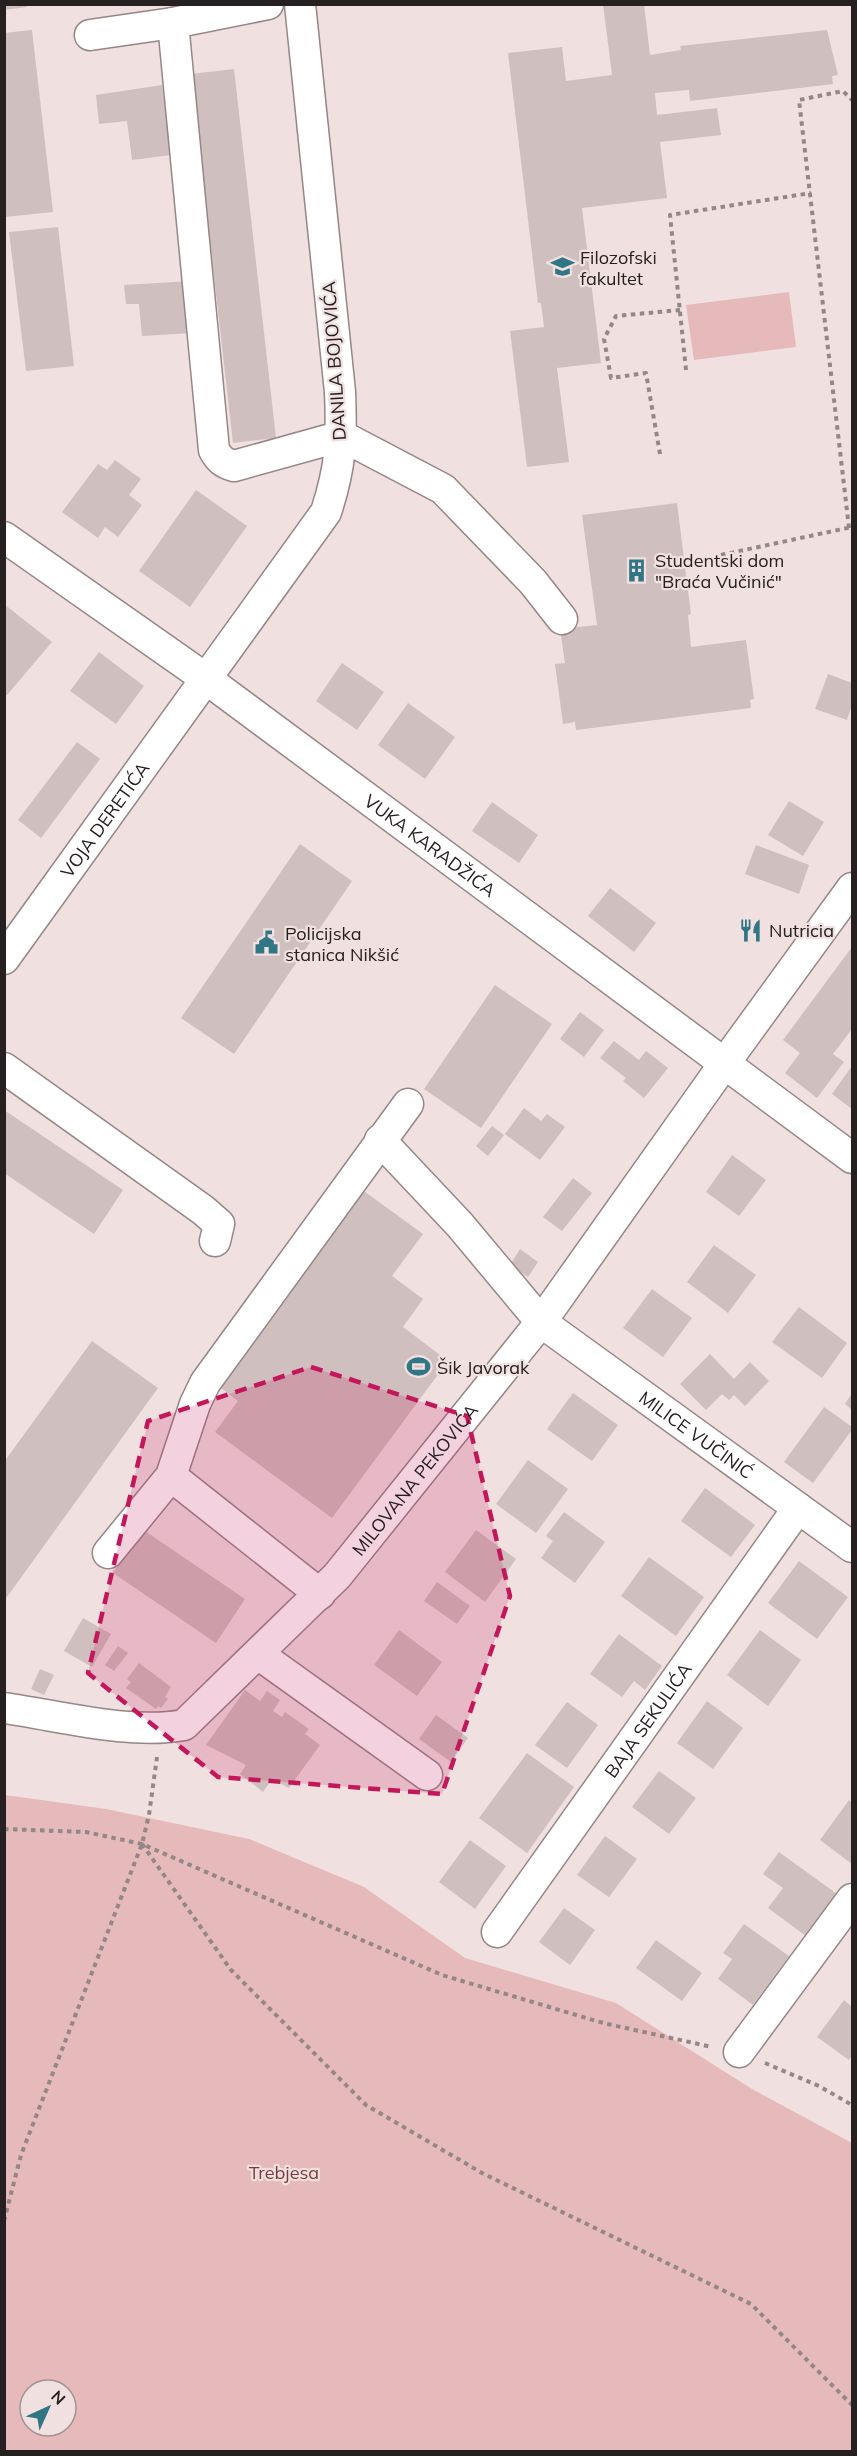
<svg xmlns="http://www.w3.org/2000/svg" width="857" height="2456" viewBox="0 0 857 2456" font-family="Mulish,sans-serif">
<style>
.green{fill:#e6b9ba;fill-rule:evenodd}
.building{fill:#d0bfbf}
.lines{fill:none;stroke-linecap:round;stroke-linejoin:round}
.minor-casing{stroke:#968686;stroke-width:33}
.path{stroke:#938787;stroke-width:4;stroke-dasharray:4.5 4.5;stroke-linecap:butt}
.minor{stroke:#fff;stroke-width:30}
.marked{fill:#c2185b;fill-opacity:0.2;stroke:#c2185b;stroke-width:4.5;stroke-dasharray:12 8;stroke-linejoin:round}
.labels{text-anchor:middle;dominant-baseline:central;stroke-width:4.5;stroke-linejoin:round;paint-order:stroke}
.poi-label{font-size:18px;fill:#262020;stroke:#f1e0e0;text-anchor:start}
.street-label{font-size:18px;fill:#262020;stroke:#f1e0e0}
.park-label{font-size:18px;fill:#793a3f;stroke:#f1e0e0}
</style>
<rect width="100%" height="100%" fill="#f1e0e0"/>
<path class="green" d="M789,292l7,55 -102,13 -8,-55z
M5,1795l101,14 143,30 115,48 101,71 151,45 136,86 100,54v308h-847zM30,2390h36v36h-36z"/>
<path class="building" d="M603,4h41l6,51 31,-5 -1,-4 147,-16 11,45 -6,1 1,8 -143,17 -1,-11 -34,3 2,22 60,-7 4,27 -61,7 7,56 -85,10 19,155 -44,5 12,94 -42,5 -17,-136 34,-4 -3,-24h-3l-30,-250 54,-6 4,34 46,-6z
M4,5h23v2l-23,3z
M32,30l21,182 -48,5 -1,-184z
M234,69l42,369 -43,5 -42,-369z
M162,85l9,70 -39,5 -5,-39 -28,3 -3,-29z
M58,227l16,139 -48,5 -17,-139z
M191,281l3,52 -52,3 -3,-32h-13l-2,-19z
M115,460l26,19 -12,16 13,10 -24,32 -13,-10 -7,11 -36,-26 36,-48 9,6z
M196,490l51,36 -57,81 -51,-36z
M677,503l14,111 -3,1 3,32 55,-7 8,59 -4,1 1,8 -175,22 -1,-8 -12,2 -8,-60 10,-1 -5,-34 37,-4 -15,-110z
M4,604l48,38 -45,53 -3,-2z
M99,652l45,34 -28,38 -46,-33z
M342,663l42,29 -27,38 -41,-29z
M828,674l24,9v22l-5,15 -32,-11z
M408,703l47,34 -30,42 -47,-34z
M77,742l23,17 -59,79 -23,-18z
M789,801l35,21 -21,34 -35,-21z
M492,802l46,33 -19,28 -47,-32z
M300,844l52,37 -118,173 -53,-36z
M756,845l53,20 -10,29 -54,-20z
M610,888l46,35 -22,29 -46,-36z
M852,947v82l-19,25 11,8 -27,36 -32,-25 15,-20 -17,-13z
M495,985l57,39 -71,104 -57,-39z
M580,1012l24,18 -20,27 -24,-18z
M614,1041l25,19 7,-9 22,17 -24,30 -21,-17 3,-3 -26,-20z
M852,1066v43l-20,-15z
M524,1108l17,13 6,-7 18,13 -25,33 -35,-26z
M4,1110l119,80 -29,44 -90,-61z
M492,1126l12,9 -16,21 -12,-10z
M732,1155l34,25 -27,36 -33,-24z
M573,1178l19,15 -30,38 -19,-14z
M357,1186l66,48 -31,42 31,23 -20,28 45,34 -116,157 -117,-86 23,-31 -25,-19z
M714,1245l42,30 -28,38 -41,-31z
M520,1249l18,13 -10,15 -18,-12z
M652,1289l40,29 -29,39 -40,-29z
M799,1307l48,36 -25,35 -50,-36z
M92,1341l66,47 -154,213v-139z
M710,1354l24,25 16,-17 19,19 -24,25 -11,-11 -5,5 -7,-6 -16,16 -26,-26z
M573,1393l45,32 -26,36 -45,-32z
M852,1393v17l-7,-6z
M824,1407l28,20v3l-39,53 -29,-21z
M528,1460l40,29 -32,44 -40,-29z
M705,1488l50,37 -24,32 -50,-36z
M564,1512l41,30 -30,41 -34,-25 12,-17 -7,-5z
M142,1529l103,70 -29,44 -103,-70z
M476,1530l40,29 -31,43 -40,-30z
M649,1557l55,40 -28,39 -55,-40z
M799,1561l49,36 -31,42 -49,-36z
M437,1582l33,24 -13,18 -33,-23z
M83,1618l28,16 -19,33 -28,-16z
M399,1630l43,32 -25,34 -43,-31z
M760,1630l41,30 -33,46 -41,-31z
M619,1634l43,32 -17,24 -11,-9 -12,16 -32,-23z
M118,1646l10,7 -14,18 -9,-6z
M139,1663l32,24 -6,10 3,2 -7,9 -3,-2 -2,3 -30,-21 5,-6 -4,-3z
M40,1669l14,6 -10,20 -13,-6z
M245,1690l15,11 7,-10 13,9 -7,11 9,6 3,-5 24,17 -4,5 15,11 -31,43 -17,-9 -9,13 -23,-18 6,-9 -40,-20z
M707,1701l36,27 -30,41 -36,-26z
M567,1702l31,23 -31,43 -32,-23z
M436,1715l32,23 -17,24 -32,-23z
M527,1753l47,34 -47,66 -48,-35z
M659,1771l37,27 -27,36 -37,-27z
M849,1800l3,3v61l-32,-24z
M605,1836l32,23 -28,38 -32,-22z
M470,1840l36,26 -31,43 -36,-27z
M779,1852l58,42 -31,42 -38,-28 15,-20 -20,-14z
M564,1908l31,22 -25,35 -31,-23z
M744,1924l45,32 -36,49 -35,-26 14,-20 -9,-6z
M656,1940l46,33 -20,28 -46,-33z
M844,2000l8,7v48l-3,5 -32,-23z"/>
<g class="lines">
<defs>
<g id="minor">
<path d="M173,23l41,427c5,9 9,13 20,16l108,-30 101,53 90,93 29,37"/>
<path d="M90,35l83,-12 95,-19"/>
<path id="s1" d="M4,537l201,141 647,480"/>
<path id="s2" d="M4,959l322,-447c15,-46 16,-72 14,-120l-40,-388"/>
<path d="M4,1068l199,142 16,14 -4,17"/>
<path id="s3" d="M380,1140l80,85 81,97 311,225"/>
<path d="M171,1476l149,118"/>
<path d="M108,1553l63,-77 24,-72 10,-21 203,-279"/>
<path d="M258,1654l169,121"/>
<path id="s4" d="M4,1708c57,8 125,27 180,17l153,-149 204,-254 183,-258 128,-176"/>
<path id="s5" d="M497,1932l301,-424"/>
<path d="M739,2052l113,-153"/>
</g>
</defs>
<use href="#minor" class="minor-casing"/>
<path class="path" d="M686,370l-16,-155 141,-22
M660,454l-14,-81 -35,5 -7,-39 12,-23 64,-6
M849,528l-50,-428 44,-9 9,9
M721,555l131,-28
M4,1829l82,3 56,12 300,131 161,48 109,24
M142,1844l89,126 135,135 116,68 269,131 101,101
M765,2063l54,23 33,19
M4,2221l17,-66 121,-311 7,-29 8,-58"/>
<use href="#minor" class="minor"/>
</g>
<path class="marked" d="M311,1367l156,49 43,180 -68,198 -224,-17 -130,-104 60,-252z"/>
<defs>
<symbol id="university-bare" viewBox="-9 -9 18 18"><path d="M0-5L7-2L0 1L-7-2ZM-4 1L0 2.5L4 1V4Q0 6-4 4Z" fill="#317684" stroke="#f1e0e0" stroke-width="2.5" paint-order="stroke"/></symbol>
<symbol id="building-bare" viewBox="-9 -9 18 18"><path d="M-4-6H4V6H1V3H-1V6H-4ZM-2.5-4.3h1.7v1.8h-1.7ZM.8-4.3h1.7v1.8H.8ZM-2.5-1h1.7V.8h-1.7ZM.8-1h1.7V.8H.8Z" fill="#317684" stroke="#f1e0e0" stroke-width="2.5" paint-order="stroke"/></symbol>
<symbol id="restaurant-bare" viewBox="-9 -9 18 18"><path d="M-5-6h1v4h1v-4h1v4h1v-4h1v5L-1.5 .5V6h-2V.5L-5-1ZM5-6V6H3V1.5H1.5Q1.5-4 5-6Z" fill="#317684" stroke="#f1e0e0" stroke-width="2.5" paint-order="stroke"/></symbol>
<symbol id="civic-bare" viewBox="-9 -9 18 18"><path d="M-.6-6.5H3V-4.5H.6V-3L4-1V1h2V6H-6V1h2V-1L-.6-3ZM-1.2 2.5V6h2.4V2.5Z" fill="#317684" stroke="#f1e0e0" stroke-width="2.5" paint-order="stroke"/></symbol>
<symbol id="stadium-bare" viewBox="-9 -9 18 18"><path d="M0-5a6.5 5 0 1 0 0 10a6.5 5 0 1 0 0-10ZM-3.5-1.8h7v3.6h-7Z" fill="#317684" stroke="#f1e0e0" stroke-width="2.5" paint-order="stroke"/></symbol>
</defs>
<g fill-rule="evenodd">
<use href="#university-bare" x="546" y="250" width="33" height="33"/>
<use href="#building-bare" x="620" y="554" width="33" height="33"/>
<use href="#restaurant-bare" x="734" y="914" width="33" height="33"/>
<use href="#civic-bare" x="250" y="926" width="33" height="33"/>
<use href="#stadium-bare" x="402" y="1350" width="33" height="33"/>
</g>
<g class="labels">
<g class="poi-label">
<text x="580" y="257">Filozofski<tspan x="580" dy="21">fakultet</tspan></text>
<text x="655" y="560">Studentski dom<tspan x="655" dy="21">"Braća Vučinić"</tspan></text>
<text x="769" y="930">Nutricia</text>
<text x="285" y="933">Policijska<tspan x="285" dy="21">stanica Nikšić</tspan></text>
<text x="437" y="1367">Šik Javorak</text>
</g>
<g class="street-label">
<text transform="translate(334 361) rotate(-94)">DANILA BOJOVIĆA</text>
<text stroke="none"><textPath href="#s2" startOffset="172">VOJA DERETIĆA</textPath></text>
<text stroke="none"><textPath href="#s1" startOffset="526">VUKA KARADŽIĆA</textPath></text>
<text stroke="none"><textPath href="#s3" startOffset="435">MILICE VUČINIĆ</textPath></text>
<text stroke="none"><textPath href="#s4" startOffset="519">MILOVANA PEKOVIĆA</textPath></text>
<text stroke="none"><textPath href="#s5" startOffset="260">BAJA SEKULIĆA</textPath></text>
</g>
<g class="park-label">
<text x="284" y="2172">Trebjesa</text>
</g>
</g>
<rect width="857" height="2456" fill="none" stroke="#262020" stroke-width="12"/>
<g transform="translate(48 2408) rotate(45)"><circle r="28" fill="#f1e0e0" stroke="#a09393" stroke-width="1.5"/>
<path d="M0-4.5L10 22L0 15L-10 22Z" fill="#317684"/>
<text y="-9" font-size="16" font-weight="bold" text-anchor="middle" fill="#262020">N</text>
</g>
</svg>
